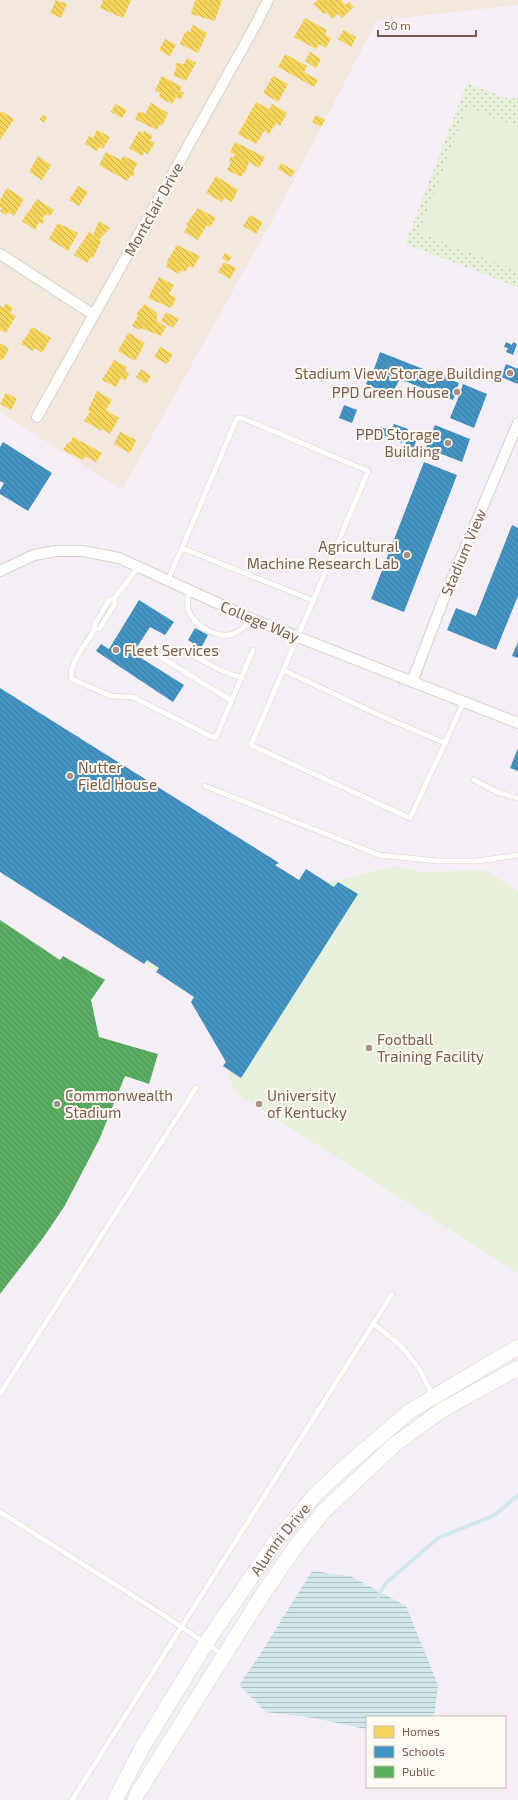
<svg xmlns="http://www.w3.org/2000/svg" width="518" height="1800" viewBox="0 0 518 1800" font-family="'Exo 2',sans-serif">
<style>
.residential{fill:#f2e8de}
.education{fill:#f6eef6;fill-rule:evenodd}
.park{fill:url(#park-dots)}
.pitch{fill:#e7f0db}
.water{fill:url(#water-rules)}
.homes{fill:url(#homes-back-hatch)}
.schools{fill:url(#schools-back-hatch)}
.public{fill:url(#public-back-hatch)}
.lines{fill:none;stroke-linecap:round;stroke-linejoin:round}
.stream{stroke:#d0e8ea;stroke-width:4}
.service-casing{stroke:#d7d1cb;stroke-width:6}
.minor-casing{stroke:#d7d1cb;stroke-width:12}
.secondary-casing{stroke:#d9d2cb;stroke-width:16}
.service{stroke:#fefefd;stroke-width:5}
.minor{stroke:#fefefd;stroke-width:10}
.secondary{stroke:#fefefd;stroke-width:15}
.poi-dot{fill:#a69286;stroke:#fffaf3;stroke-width:1.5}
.labels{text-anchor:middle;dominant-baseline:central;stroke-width:4;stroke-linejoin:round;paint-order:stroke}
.street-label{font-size:15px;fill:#7a5c4d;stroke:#fffaf3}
.poi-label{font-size:15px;fill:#7a5c4d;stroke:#fffaf3;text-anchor:start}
</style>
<defs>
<pattern id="park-dots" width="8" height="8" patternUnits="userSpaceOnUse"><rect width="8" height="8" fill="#e7f0db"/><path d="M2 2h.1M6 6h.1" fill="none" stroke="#c0c6b4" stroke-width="1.8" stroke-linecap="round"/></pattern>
<pattern id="water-rules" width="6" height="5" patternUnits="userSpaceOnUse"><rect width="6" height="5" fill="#d0e8ea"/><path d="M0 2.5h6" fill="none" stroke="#aebfc0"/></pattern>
<pattern id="homes-back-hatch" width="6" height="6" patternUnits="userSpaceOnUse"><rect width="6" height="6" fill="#f6d55c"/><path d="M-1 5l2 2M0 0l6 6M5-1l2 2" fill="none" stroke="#ccb04e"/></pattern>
<pattern id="schools-back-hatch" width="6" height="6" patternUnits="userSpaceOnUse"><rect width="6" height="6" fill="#4393c3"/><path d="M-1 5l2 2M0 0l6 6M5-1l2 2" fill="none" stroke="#3d7ba1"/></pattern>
<pattern id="public-back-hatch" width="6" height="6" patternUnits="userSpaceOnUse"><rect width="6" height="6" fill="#5aae61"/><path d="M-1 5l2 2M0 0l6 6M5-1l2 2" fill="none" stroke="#4f9152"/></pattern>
</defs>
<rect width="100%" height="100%" fill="#f9f5f0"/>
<path class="residential" d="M0,0h518v5l-141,16 -96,184 -159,286 -122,-79z"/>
<path class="education" d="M518,5v1795h-518v-1388l122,78 159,-285 96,-184zM367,1717h138v70h-138z"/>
<path class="park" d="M467,83l39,15h12v189l-113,-43z"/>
<path class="pitch" d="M467,108l51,19v144l-99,-38z
M396,866l26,6 63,-2 33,21v382l-284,-181 -28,-88 -62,-40 42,-65 128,-13z"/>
<path class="water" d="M312,1571l38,5 56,30 32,79 -4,32h-67v12h-2l-51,-11 -48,-6 -27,-27 22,-32z"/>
<path class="homes" d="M56,0l11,4 -6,14 -11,-5z
M103,0h28l-8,18 -23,-10z
M195,0h27l-7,21 -24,-7z
M318,0h23l4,5 4,-3 5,5 -12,11 -4,-4 -6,5 -6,-7 -2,2 -11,-10z
M305,18l22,12 -2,5 6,3 -5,10 -7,-4 -3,5 -22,-12z
M193,25l14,8 -9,20 -18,-9 4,-10 3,-3 3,1z
M344,30l12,7 -5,10 -13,-8z
M165,39l11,6 -6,11 -11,-6z
M310,52l11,7 -5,9 -11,-7z
M285,54l22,12 -3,6 14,8 -4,7 -36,-20z
M187,58l9,5 -10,18 -13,-6 4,-8 -2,-1 2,-3 7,1z
M162,76l20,11 -2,4 4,2 -4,7 -4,-3 -4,7 -13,-7 1,-4 -5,-3z
M273,76l15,8 -10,18 -15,-9z
M256,102l13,7 3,-5 15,9 -7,13 -4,-3 -7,11 -5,-3 -8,13 -18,-10z
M151,103l17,10 -6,13 -2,-2 -3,6 -22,-11 4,-8 6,3z
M115,104l12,6 -5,8 -11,-6z
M1,111l13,8 -14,21v-27z
M43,115l4,3 -3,5 -5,-4z
M316,115l9,5 -4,7 -9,-5z
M97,130l13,7 -7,12 -4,-2 -2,4 -12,-7 4,-8 4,2z
M139,131l4,2 1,-2 9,5 -3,4 5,3 -7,11 -4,-2 -2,4 -13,-8z
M235,142l30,15 -6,11 -10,-6 -4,11 -1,-1 -3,5 -14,-7 4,-8 -2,-1 2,-5 3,1 1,-2 -5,-3z
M106,152l15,8 3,-4 14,7 -5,8 2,2 -2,3 -2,-1 -4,6 -28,-16z
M38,156l13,9 -9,15 -13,-8z
M281,163l14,8 -4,6 -13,-8z
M216,176l22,14 -6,12 -8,-4 -2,4 -16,-9z
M78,186l10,6 -9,14 -10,-6z
M7,188l17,11 -10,17 -6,-4 -2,3 -6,-4 2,-2 -2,-2v-7z
M37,199l17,11 -4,6 -4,-2 -4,5 3,1 -3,4 -3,-2 -4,8 -13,-9z
M198,208l18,10 -6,9 -3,-2 -9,15 -14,-8 4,-7h-2z
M250,215l13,7 -7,12 -13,-8z
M99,221l11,7 -11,12 2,1 -8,17 -2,-1 -4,6 -13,-8 15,-23 4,3z
M58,223l20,10 -10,18 -19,-12z
M177,245l23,11 -7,12 -4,-2 -4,6 -4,-2 -2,4 -13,-7 2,-5 -1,-1z
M225,253l7,4 -4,5 -6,-4z
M224,262l12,6 -6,11 -12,-7z
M159,277l15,8 -5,9 7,4 -5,10 -23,-10z
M6,303l7,5 -3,5 6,3 -10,17 -6,-3v-24l3,2z
M145,304l12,9v8l9,6 -5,9 -20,-8 -1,2 -8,-4 6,-10 -2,-2z
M166,312l13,7 -6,9 -12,-7z
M32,327l19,11 -9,15 -7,-5 -2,3 -12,-7z
M128,333l7,3 -1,1 11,6 -10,18 -17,-10z
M0,343l9,6 -7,12 -2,-2z
M160,347l13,7 -6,10 -13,-7z
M114,360l13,7 -2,4 4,3 -4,7 -4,-3 -5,9 -14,-7z
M141,369l10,7 -5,8 -10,-7z
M97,391l15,9 -6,10 13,8 -9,16 -8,-5v2l-18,-10 6,-9 -2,-2z
M6,393l11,6 -6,11 -11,-6z
M120,432l16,8 -6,13 -16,-9z
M73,437l29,16 -6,9 -11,-6 -2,4 -20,-10 5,-8 2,1z"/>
<path class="schools" d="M506,342l6,3 1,-3 4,2 -4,11 -7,-3 2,-4 -4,-1z
M380,352l79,31 -2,5 4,2 2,-6 24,10 -13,34 -24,-10 9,-22 -4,-1 -2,5 -79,-31z
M506,364l12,5v15l-17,-7z
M372,370l27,10 -7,15 -26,-11z
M344,405l13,5 -5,13 -13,-5z
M394,424l14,5 -6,14 -14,-5z
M435,425l35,14 -8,23 -36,-14z
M380,427l10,3 -2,7 -10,-4z
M408,438l8,3 -2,7 -9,-3z
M3,442l49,31 -24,38 -28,-17v-4l4,-7 -4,-2v-34z
M424,462l33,13 -53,137 -33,-13z
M512,525l6,3v68l-22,54 -49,-20 9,-22 20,8z
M139,600l35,22 -9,13 -15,-8 -17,26 51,32 -11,17 -77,-51 5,-7 8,5z
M195,628l13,7 -7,13 -13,-8z
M518,642v16l-6,-2z
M0,688l279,175 -4,2 24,15 7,-11 28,18 4,-5 20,12 -117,184 -18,-12 3,-4 -35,-60 3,-5 -38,-25 3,-4 -12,-8 -3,4 -144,-92z
M518,748v23l-8,-3z"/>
<path class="public" d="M0,920l60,40 3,-4 42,24 -14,20 8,37 59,17 -9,30 -24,-8 -26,64 -35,67 -21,31 -43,56z"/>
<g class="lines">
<path class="stream" d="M378,1596l8,-13 52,-45 57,-23 23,-20"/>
<defs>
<path id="service" d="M182,548l55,-130h5l126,53c-38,92 -78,183 -117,274l159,73 35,-75 -66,-28 -96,-45
M138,567l-24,32 -5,1 -15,26 1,3c-7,11 -28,38 -23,50l39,17 22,1 81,41 3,-3 36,-85
M167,581l15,-33 132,53
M189,590c-1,6 -2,14 -1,19 5,16 28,30 45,25 8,-3 14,-9 19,-15
M95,629h4l16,-25 -1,-5
M232,701l-73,-45 -4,-5 3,-5 25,4 37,20 22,8
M445,743l19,-42
M474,780l25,13 19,5
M205,786l174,69 60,6h38l41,-6
M373,1323l29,24 18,23 13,26
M0,1394l196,-306
M0,1512l162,102 61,41
M72,1800l320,-506"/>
<path id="minor" d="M0,254l94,61
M37,417l218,-391 13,-26
M0,571l34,-16 22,-4h27l36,7 133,61 266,104
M412,682l30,-79 76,-180"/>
<g id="secondary">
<path id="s1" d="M115,1800l28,-54 63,-103 70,-102 40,-47 31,-29 63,-54 108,-64"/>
<path d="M135,1800l2,-6 124,-197 35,-51 28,-35 70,-66 48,-35 76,-42"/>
</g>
</defs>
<use href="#service" class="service-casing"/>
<use href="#minor" class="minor-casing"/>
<use href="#secondary" class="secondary-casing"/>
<use href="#service" class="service"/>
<use href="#minor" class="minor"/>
<use href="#secondary" class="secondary"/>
</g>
<g class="poi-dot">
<circle cx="510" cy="373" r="4"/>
<circle cx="457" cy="392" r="4"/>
<circle cx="448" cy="443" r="4"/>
<circle cx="407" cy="555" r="4"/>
<circle cx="116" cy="650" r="4"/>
<circle cx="70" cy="776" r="4"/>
<circle cx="369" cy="1048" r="4"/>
<circle cx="57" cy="1104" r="4"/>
<circle cx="259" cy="1104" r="4"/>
</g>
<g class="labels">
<g class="street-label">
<text transform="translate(153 209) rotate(-61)">Montclair Drive</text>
<text transform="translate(463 552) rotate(-67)">Stadium View</text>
<text transform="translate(260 621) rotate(23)">College Way</text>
<text stroke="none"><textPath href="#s1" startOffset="309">Alumni Drive</textPath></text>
</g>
<g class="poi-label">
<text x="502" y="373" text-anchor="end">Stadium View Storage Building</text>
<text x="449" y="392" text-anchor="end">PPD Green House</text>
<text x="440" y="434" text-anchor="end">PPD Storage<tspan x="440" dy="17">Building</tspan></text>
<text x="399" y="546" text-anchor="end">Agricultural<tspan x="399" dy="17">Machine Research Lab</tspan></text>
<text x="124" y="650">Fleet Services</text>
<text x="78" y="767">Nutter<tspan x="78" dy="17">Field House</tspan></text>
<text x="377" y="1039">Football<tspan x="377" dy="17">Training Facility</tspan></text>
<text x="65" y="1095">Commonwealth<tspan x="65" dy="17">Stadium</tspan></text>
<text x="267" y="1095">University<tspan x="267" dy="17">of Kentucky</tspan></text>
</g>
</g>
<rect x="366" y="1716" width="140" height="72" fill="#fffaf3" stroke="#cabbb1"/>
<rect x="374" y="1726" width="20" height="12" fill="#f6d55c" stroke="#cabbb1"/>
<text x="402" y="1736" font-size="12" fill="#7a5c4d">Homes</text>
<rect x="374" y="1746" width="20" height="12" fill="#4393c3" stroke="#cabbb1"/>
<text x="402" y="1756" font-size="12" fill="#7a5c4d">Schools</text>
<rect x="374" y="1766" width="20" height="12" fill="#5aae61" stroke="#cabbb1"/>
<text x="402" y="1776" font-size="12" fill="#7a5c4d">Public</text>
<path d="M378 30v6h98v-6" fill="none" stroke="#7a5c4d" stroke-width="2"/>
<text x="384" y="30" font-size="12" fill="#7a5c4d" stroke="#fffaf3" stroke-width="3" paint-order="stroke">50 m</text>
</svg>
